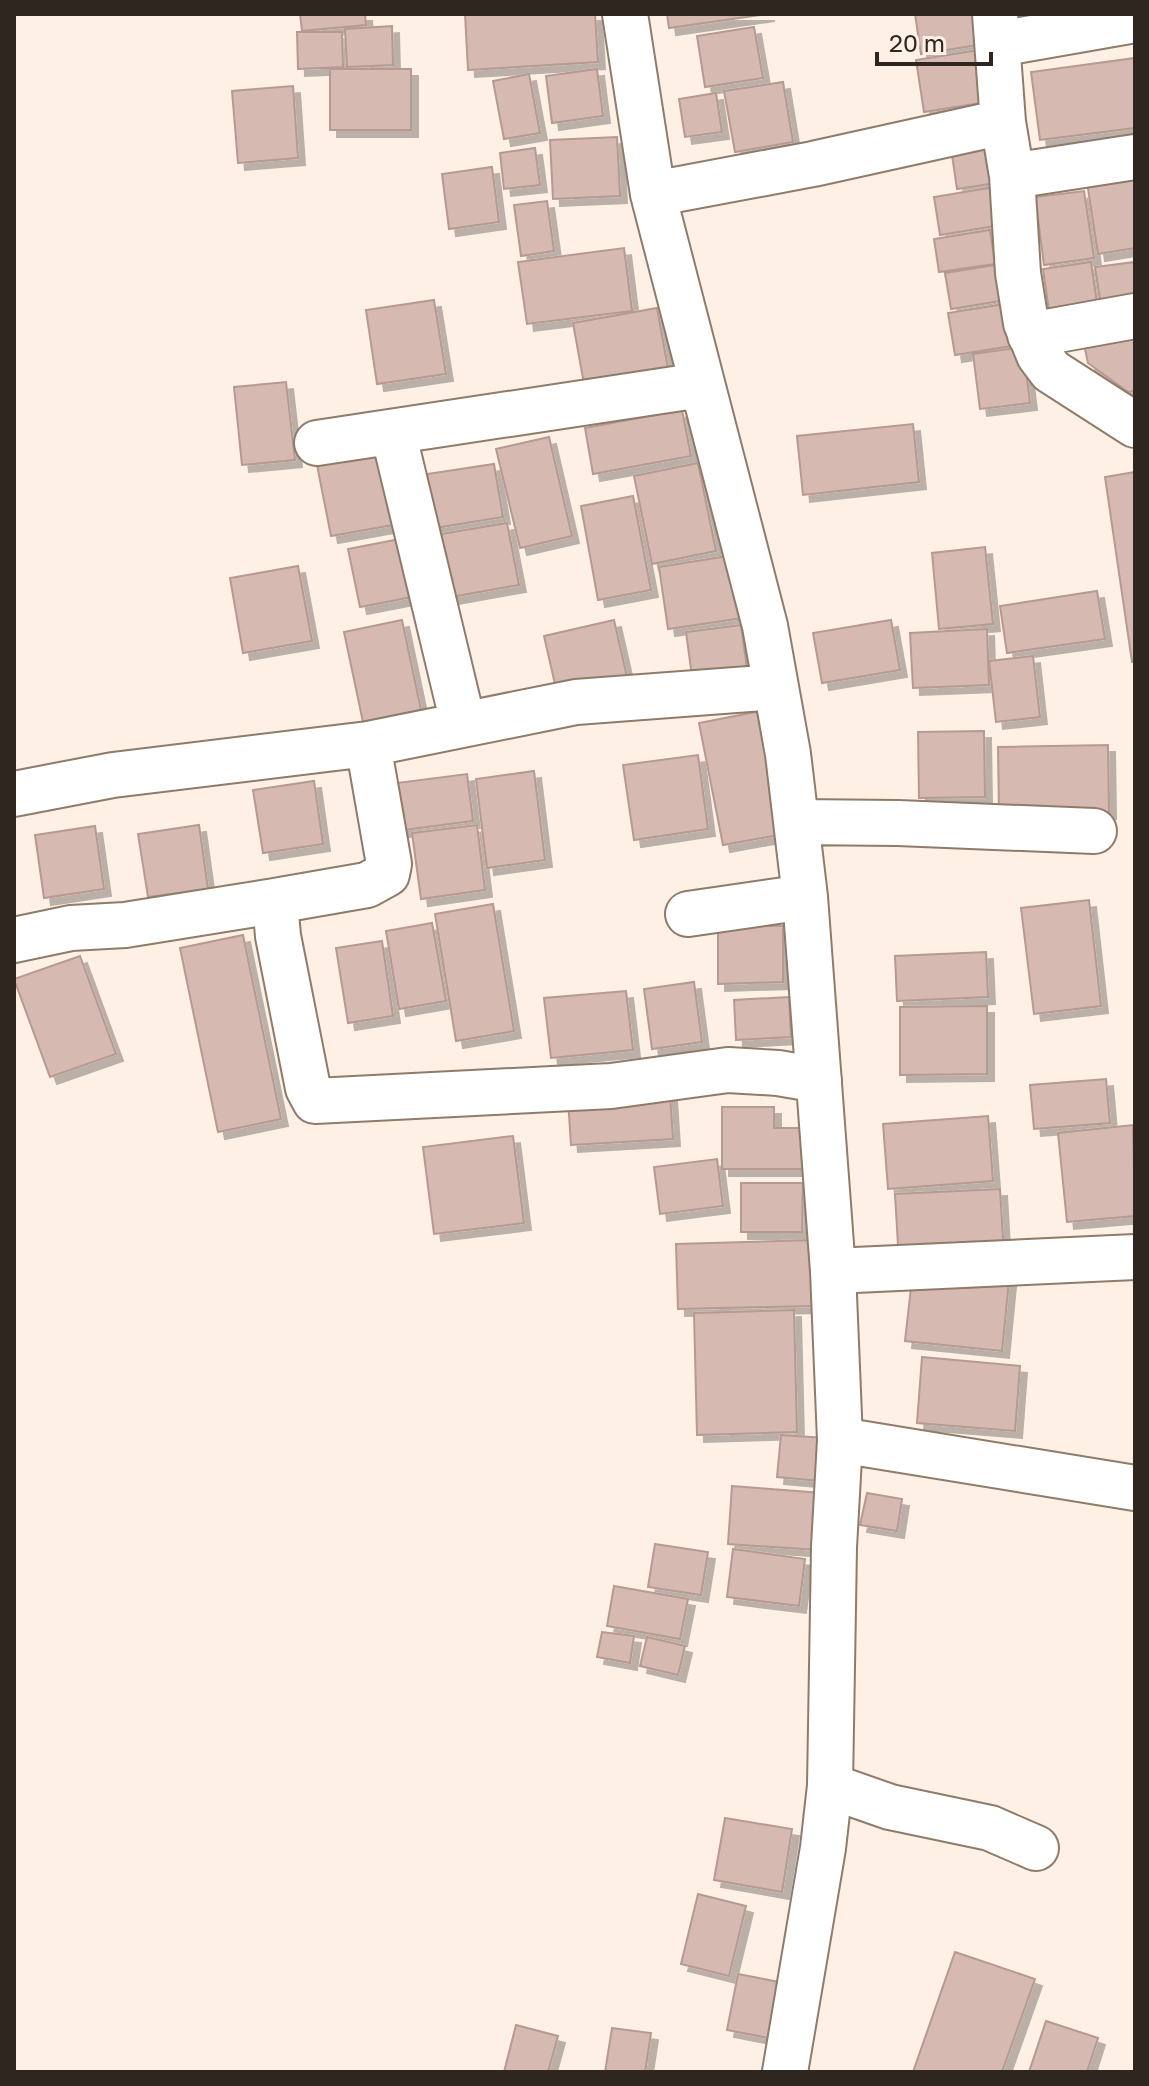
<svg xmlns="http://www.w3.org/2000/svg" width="1149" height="2086" viewBox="0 0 1149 2086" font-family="'Golos Text',sans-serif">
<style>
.building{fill:#d6b9b0;stroke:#b69a91;stroke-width:2;filter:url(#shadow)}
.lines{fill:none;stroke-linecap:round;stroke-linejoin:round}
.minor-casing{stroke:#8f7b69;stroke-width:48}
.minor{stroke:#fff;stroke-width:44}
</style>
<defs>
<filter id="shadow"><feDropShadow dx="7" dy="7" stdDeviation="0" flood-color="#0004"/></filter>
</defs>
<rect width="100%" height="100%" fill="#fef0e5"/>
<path class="building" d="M300,14h65l1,11 -64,6z
M465,14h130l3,48 -130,8z
M667,14h101l-99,14z
M915,14h72l4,29 -70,11z
M392,26l1,39 -46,2 -2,-38z
M754,27l9,51 -58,9 -8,-51z
M297,32h45l1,35 -45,2z
M979,50l8,52 -63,10 -8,-52z
M1135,58v70l-95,12 -9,-68z
M330,69h81v61h-81z
M597,69l6,47 -51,7 -6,-47z
M529,74l11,59 -36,6 -11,-58z
M783,82l10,60 -58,10 -11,-61z
M293,86l5,72 -60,5 -6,-72z
M716,93l6,39 -37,5 -6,-38z
M617,137l3,59 -67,3 -3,-59z
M1004,141l5,40 -52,8 -6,-41z
M535,148l5,37 -36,4 -4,-36z
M492,167l7,55 -50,7 -7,-55z
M1135,174v74l-37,6 -11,-72z
M1001,186l6,38 -67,11 -6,-38z
M1084,191l10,67 -50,7 -9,-68z
M547,201l7,50 -33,5 -7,-51z
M990,230l5,34 -56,8 -5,-33z
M624,248l8,63 -105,13 -9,-62z
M1091,262l8,55 -48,8 -8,-56z
M1135,262v51l-32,5 -8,-51z
M1001,264l5,36 -55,9 -6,-36z
M434,300l12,74 -69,10 -11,-74z
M1011,303l7,42 -63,10 -7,-42z
M657,308l13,71 -84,16 -13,-72z
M1135,328v63l-7,1 -40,-29 -6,-28z
M1023,347l7,56 -50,6 -7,-55z
M286,382l9,78 -53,5 -8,-78z
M682,410l9,46 -98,18 -8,-46z
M913,424l6,58 -116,13 -6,-59z
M549,437l23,99 -52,12 -24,-99z
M379,454l14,71 -62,11 -14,-71z
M698,463l18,88 -64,13 -18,-88z
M494,464l9,53 -68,11 -8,-54z
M1135,472v189l-3,1 -27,-185z
M633,496l18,94 -53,10 -17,-94z
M507,523l12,62 -68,12 -10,-63z
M400,539l12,58 -52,10 -12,-58z
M985,547l8,77 -54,5 -7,-76z
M734,555l9,63 -75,11 -9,-62z
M298,566l14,75 -69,12 -13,-75z
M1097,591l8,48 -98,14 -7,-47z
M402,620l19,90 -58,12 -19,-90z
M614,620l13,57 -70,16 -13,-57z
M891,620l9,50 -78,13 -9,-50z
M741,625l8,58 -55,8 -8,-59z
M987,629l2,56 -76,3 -3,-55z
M1033,656l7,61 -44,5 -7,-61z
M761,711l23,123 -61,11 -24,-122z
M984,731l1,66 -66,1 -1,-66z
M1108,745l1,67 -110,2 -1,-67z
M698,755l10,74 -74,11 -11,-75z
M534,771l11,89 -58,8 -11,-89z
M467,774l6,47 -77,10 -7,-47z
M314,781l9,63 -60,9 -10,-63z
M199,825l9,64 -60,8 -10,-63z
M477,825l8,65 -64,9 -9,-66z
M95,826l9,63 -60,9 -9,-63z
M1089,900l12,106 -67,8 -13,-106z
M493,904l21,127 -58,10 -21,-127z
M432,923l14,78 -47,8 -13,-78z
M718,926h65v56l-65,2z
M243,935l38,184 -63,13 -38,-184z
M382,941l11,75 -45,7 -12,-75z
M986,952l2,45 -91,4 -2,-45z
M80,956l36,98 -66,23 -36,-98z
M694,982l8,60 -50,7 -8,-60z
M626,991l7,59 -82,8 -7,-60z
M789,997l2,40 -55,3 -2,-40z
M987,1006v68l-87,1v-68z
M1106,1079l4,44 -76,6 -4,-44z
M670,1094l3,45 -102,6 -3,-45z
M722,1107h52v21h38v41h-90z
M988,1116l5,65 -105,8 -5,-65z
M1133,1125l2,91 -68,6 -9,-89z
M513,1136l11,87 -90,11 -11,-87z
M717,1159l6,47 -63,8 -6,-47z
M741,1183h62l-1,49h-61z
M1000,1189l4,67 -105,6 -4,-68z
M813,1240l1,66 -136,3 -2,-65z
M913,1270l96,10 -7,71 -97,-10z
M794,1310l3,122 -100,3 -3,-122z
M922,1357l98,9 -5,65 -98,-8z
M781,1435l44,3 -4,43 -44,-4z
M732,1486l90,7 -4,57 -90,-6z
M867,1493l35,6 -5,32 -37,-6z
M655,1544l53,8 -7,43 -53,-8z
M733,1549l72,10 -6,47 -72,-9z
M614,1586l74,13 -8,40 -73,-13z
M602,1632l32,4 -4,27 -33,-6z
M647,1637l38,9 -7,29 -38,-9z
M725,1818l67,11 -10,63 -68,-12z
M698,1894l48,12 -17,70 -48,-12z
M955,1952l80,27 -33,93h-89z
M738,1974l51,10 -10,56 -52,-10z
M1046,2021l52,17 -11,34h-58z
M516,2025l42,11 -10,36h-44z
M612,2028l39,5 -6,39h-40z"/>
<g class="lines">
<defs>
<path id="minor" d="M625,14l28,180 112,432 23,128 17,143 28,374 7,169 -6,107 -4,239 -7,62 -38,224
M995,14l8,108 9,54 6,97 8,50 13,32 12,16 84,54
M998,44l137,-24
M1012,176l123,-19
M653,194l160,-30 190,-42
M1030,335l105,-19
M393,432l70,291
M317,443l384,-58
M776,687l-200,15 -208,42 21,120 -2,10 -20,11 -92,16 3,35 30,152 7,13 296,-15 117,-16 50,3 41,7
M14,794l99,-19 255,-31
M796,822l102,1 196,8
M688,914l117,-17
M14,940l57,-12 54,-3 150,-24
M833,1271l302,-14
M840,1440l295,48
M830,1786l60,21 100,21 46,20"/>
</defs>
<use href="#minor" class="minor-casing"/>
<use href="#minor" class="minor"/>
</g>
<rect width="1149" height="2086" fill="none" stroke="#2e261f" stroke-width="32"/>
<path d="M877 52v12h114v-12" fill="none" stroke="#2e261f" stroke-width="4"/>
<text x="889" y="52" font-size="24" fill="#2e261f" stroke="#fef0e5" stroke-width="6" paint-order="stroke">20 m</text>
</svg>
